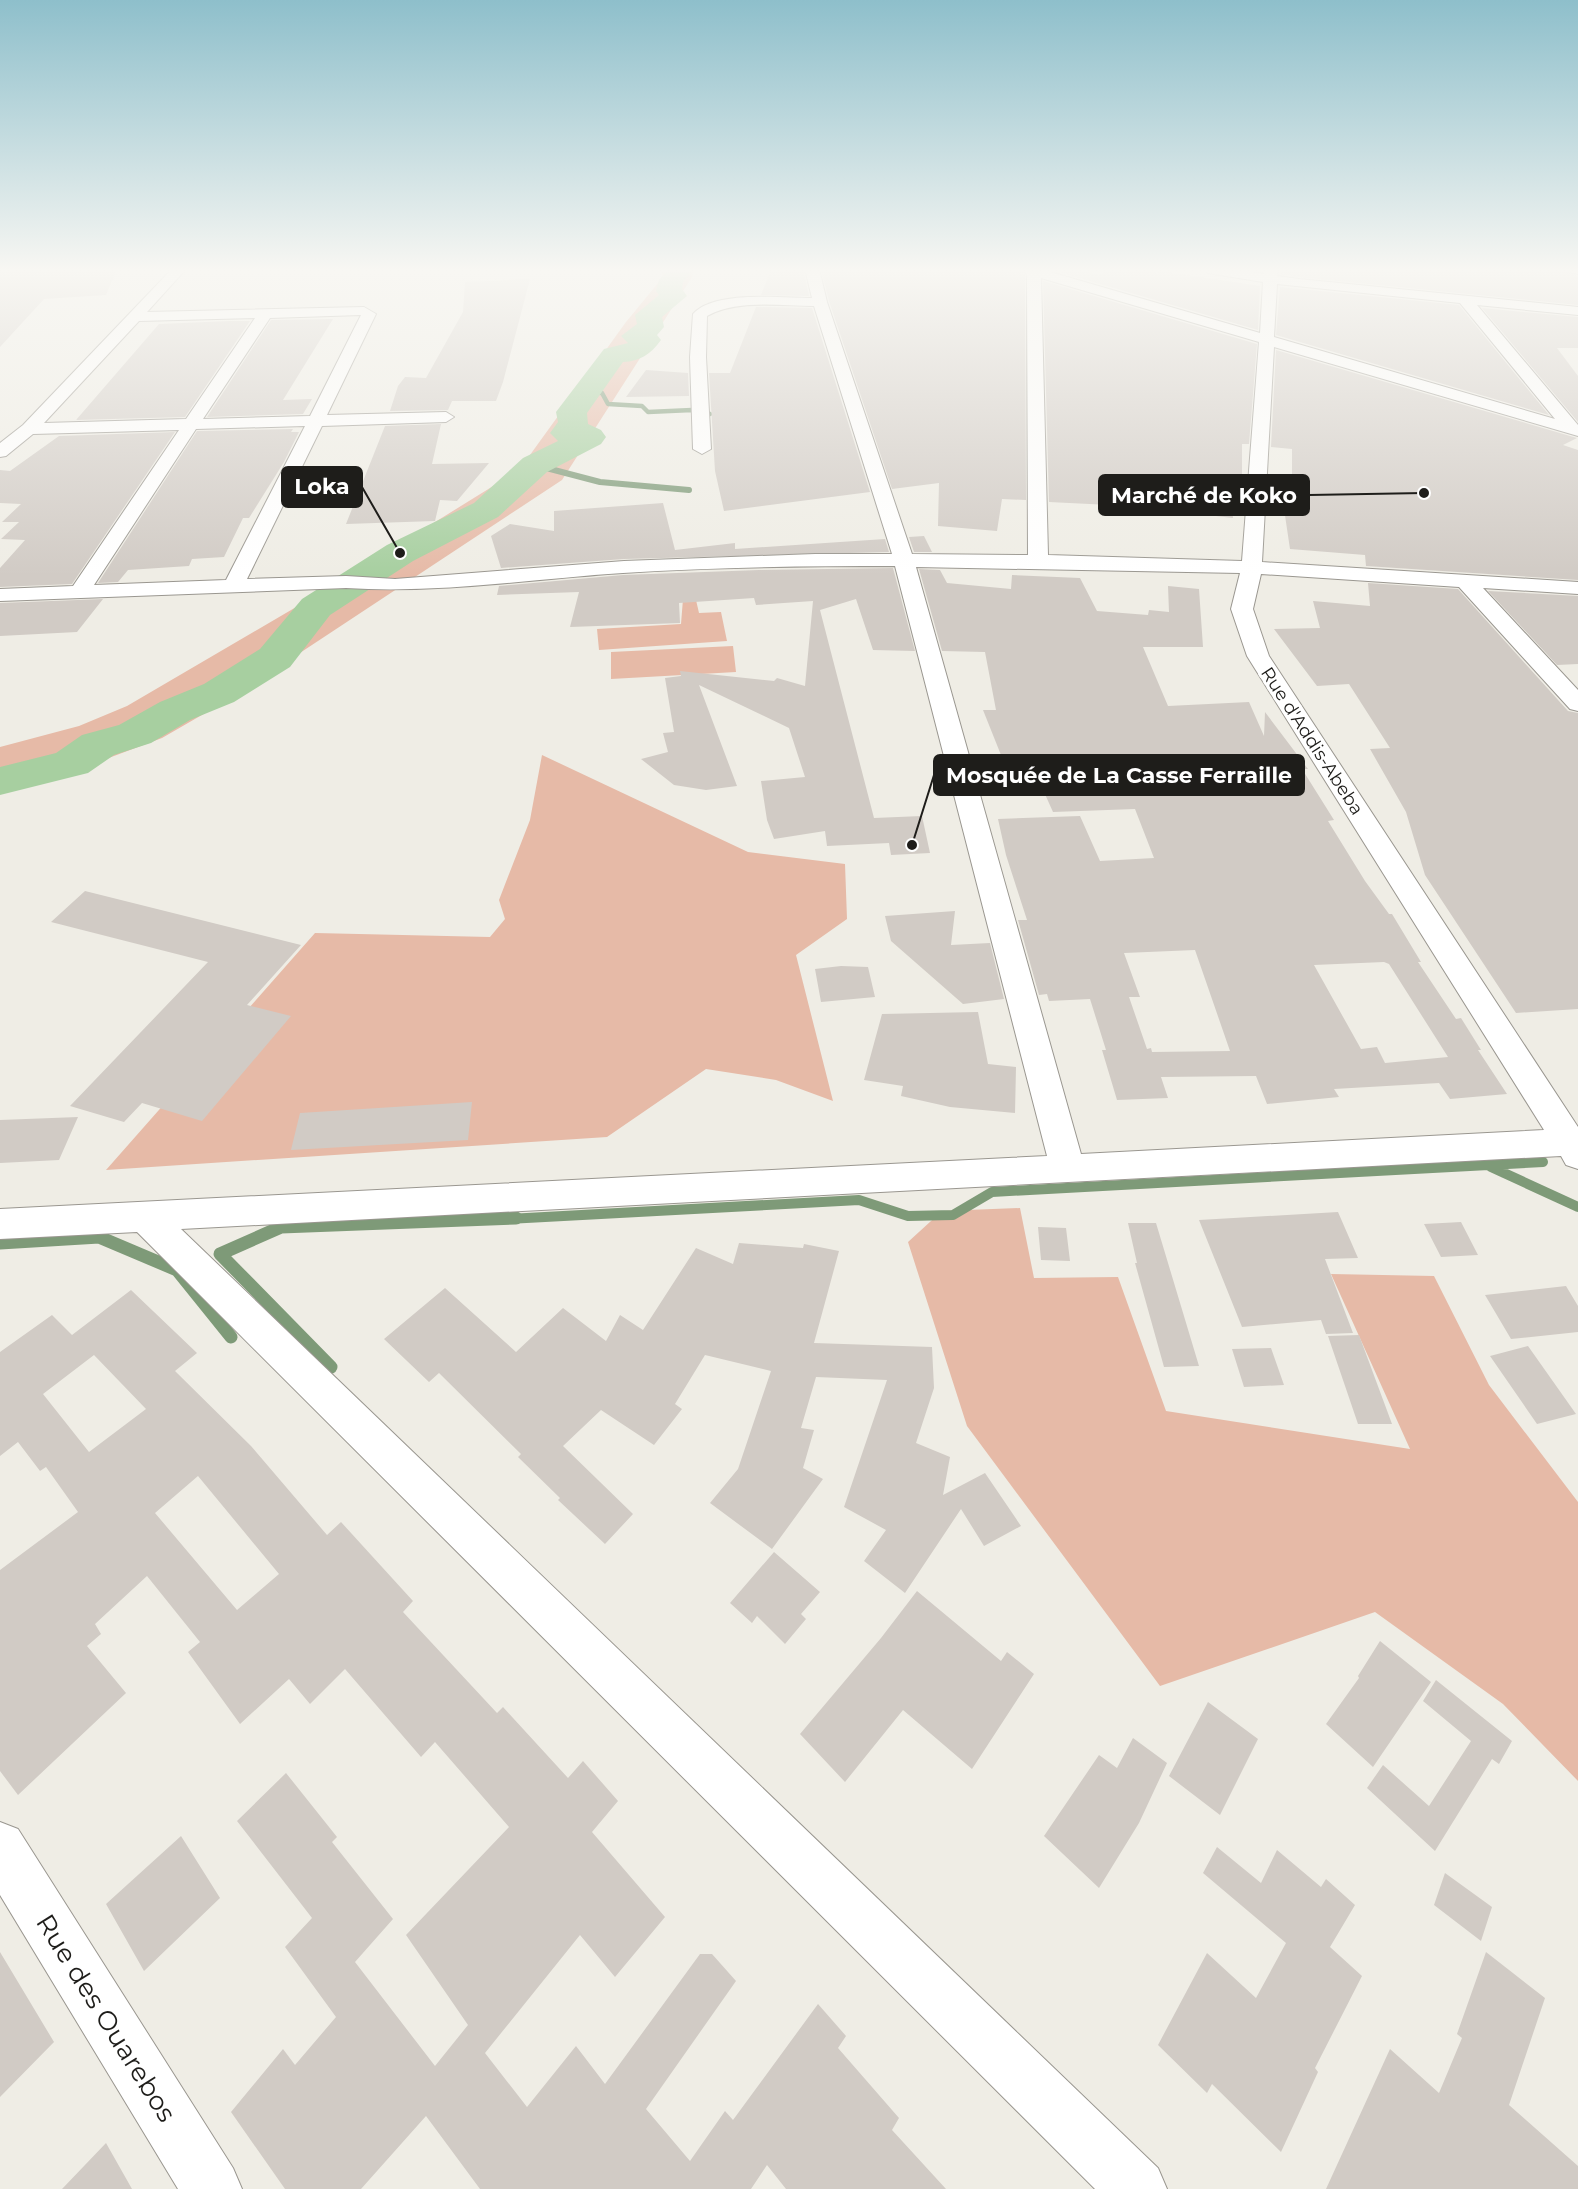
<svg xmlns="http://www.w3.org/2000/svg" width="1578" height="2189" viewBox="0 0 1578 2189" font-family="Montserrat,sans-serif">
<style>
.green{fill:#e6baa7}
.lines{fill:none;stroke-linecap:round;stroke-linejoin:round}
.stream-far3{stroke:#7e9a78;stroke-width:4.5}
.stream-far2{stroke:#7e9a78;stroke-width:6}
.stream-far1{stroke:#7e9a78;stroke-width:10}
.stream{stroke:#7e9a78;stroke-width:13}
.river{fill:#a7cfa0;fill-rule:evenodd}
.building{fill:#d1cbc5;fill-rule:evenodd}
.minor-casing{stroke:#9a9790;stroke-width:2}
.minor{fill:#fff;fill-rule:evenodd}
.labels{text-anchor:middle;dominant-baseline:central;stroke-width:6;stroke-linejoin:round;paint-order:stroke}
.far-street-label{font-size:18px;fill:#1e1d1a;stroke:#fff}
.near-street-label{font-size:26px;fill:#1e1d1a;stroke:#fff}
.leader{fill:none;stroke:#1e1d1a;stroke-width:2}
.callout-dot{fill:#1e1d1a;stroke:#fff;stroke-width:2}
.callout{fill:#1e1d1a;stroke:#1e1d1a;stroke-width:2}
.callout-label{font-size:22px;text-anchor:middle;font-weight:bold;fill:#fff}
</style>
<rect width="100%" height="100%" fill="#efede5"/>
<path class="green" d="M661,269h33l-2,8 -130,203 -329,217 -71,41 -72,27 -90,24v-42l79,-21 48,-20 205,-120 166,-103 24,-17 104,-144 37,-45z
M683,599l13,1 3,13 22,-1 6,29 -128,9 -2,-21 84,-5z
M733,646l3,26 -125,7v-27z
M542,755l206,97 97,12 2,55 -51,36 37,146 -57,-21 -70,-11 -99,68 -501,33 209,-237 175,4 15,-18 -6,-19 31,-80z
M1020,1208l14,70 84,-1 48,134 244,38 -79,-175 103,2 55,109 89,117v279l-75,-77 -128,-92 -215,74 -193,-260 -59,-184 34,-31z"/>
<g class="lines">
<path class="stream-far3" d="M589,392l13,1 6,11 34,2 6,6 44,-2 18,4"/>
<path class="stream-far2" d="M535,465l65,17 89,8"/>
<path class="stream-far1" d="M1491,1167l87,40
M488,1220l371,-20 49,16 45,-1 39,-23 551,-30"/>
<path class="stream" d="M0,1243l99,-6 78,33 54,67
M331,1367l-111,-113 61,-27 235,-9"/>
<path class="river" d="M668,269h26l-11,13 -1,7 5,7 -25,21 2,10 -7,8 4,5c-11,15 -21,21 -38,22l-36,51 1,11 13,6 5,7 -5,7 -54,28 -49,45 -85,44 -83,54 -40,52 -56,35 -44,18 -39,23 -37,12 -26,18 -88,22v-28l56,-14 26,-18 37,-10 41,-23 44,-18 56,-35 42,-50 85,-54 87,-42 49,-45 35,-17 -8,-8 8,-11 -2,-10 48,-63 24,-6 -7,-7 16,-12 -2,-9 24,-20 -3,-4 3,-11z"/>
</g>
<path class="building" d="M26,269h91l-11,26 -62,4 -44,48v-76z
M771,269h32l6,27 -48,-1z
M821,269h196l8,6 1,225 -24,-1 -5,32 -59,-5 1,-43 -47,6 -63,-188z
M1049,269h26l23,6 14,-6 45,4 3,-2 100,15 -2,44z
M1281,269h254l31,3 12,4v29l-279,-28 -18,-3z
M530,279l-27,103 -7,19h-44l-4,9 -58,1 8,-25 7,-9 21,1 37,-66 2,-30z
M1043,281l214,63 -8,100h-7v59l-11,-2 2,17 -103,-12 -81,-4z
M1280,287l179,18 90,110 -273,-80z
M756,307l56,1 58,184 -146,19 -9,-40 -6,-98h21z
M1482,308l96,9v31h-21l21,28v46z
M333,319l-50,81 29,-1 -9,15 -96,3 64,-97z
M230,321h20l-65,96 -109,3 83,-96z
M1276,350l301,88 -14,7 15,5v130l-212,-14 -1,-11 -75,-6 -7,-47 9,1v-54l-21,-2z
M646,370l42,3 1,23 -63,1z
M441,424l-9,40 57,-1 -32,38 -17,-1 -5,21 -89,3 39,-98z
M293,429l-2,3h8l-15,30 -35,56h-6l-19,39 -32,2 -3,7 -61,4 -10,12 -20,1 99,-152z
M175,432l-103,152 -72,3v-19l25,-28 -24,-1 18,-17h-17l19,-18 -21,-1v-33l10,1 49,-35z
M663,503l12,47 60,-7v6l150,-10 4,13 -265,7 -123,9 -10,-32 19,-12 44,7v-20z
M924,536l8,16h-18l-5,-15z
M893,568l22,83 -42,-1 -17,-51 -36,11 54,208 48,-2 8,37 -39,2 -2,-12 -62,3 -2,-15 -51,8 -7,-19 -6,-39 44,-4 -16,-49 -90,-43 38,101 -31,4 -32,-5 -33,-26 27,-7 -5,-19 11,-1 -9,-54 16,-2 -1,-5 94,10 3,-3 28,8 8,-85 -57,4 -2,-7 -75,5 1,20 -110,4 9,-35 -82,3 2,-9 124,-11 136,-5z
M919,569l21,1 7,13 64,6 1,-14 68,3 17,33 51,4 1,-5 20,2 -1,-26 31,3 4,58h-60l25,59 81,-4 15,34 1,-24 43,57h-6l32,51 -6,1 37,60 24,33h3l29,48h-3l38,57 5,-1 20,32h-3l29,44 -57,5 -11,-16 -105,6 5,8 -72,7 -11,-28 -95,1 7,21 -51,2 -15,-50h4l-16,-51 -41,2 -2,-7 -8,1 -21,-75h9l-21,-65 -8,-36 82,-3 20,45 54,-3 -19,-49 -82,3 -22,-49 -26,2 -22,-55h13l-11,-58 -43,-1zM1195,950l35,101 -78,1 -1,-4 -4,1 -18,-52h11l-16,-44zM1384,962l5,2 59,93 -63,6 -8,-16 -16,2 -47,-84z
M1368,583l90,6 110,122 10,2v296l-62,4 -91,-138 -19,-63 -36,-63 20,-1 -41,-64 -32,2 -43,-57 46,-1 -7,-27 57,5z
M1488,591l90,5v68l-21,1z
M103,599l-26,33 -77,4v-33z
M85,891l216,54 -54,60 44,11 -89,105 -60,-18 -18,19 -54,-16 138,-144 -157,-40z
M955,911l-4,34 39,-2 14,56 -41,5 -72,-63 -6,-25z
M841,966l27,1 7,30 -54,5 -6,-33z
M978,1012l10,52 28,3 -1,46 -65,-6 -49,-11 2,-10 -39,-6 18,-66z
M472,1102l-4,38 -177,10 9,-37z
M78,1117l-19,43 -59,3v-43z
M1338,1212l20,46 -33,1 28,74 -27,1 -5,-14 -79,7 -43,-107z
M1461,1222l17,33 -37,2 -17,-33z
M1128,1223h28l43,143 -35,1 -29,-104h2z
M1038,1227l28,1 4,33 -29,-1z
M739,1243l64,5 1,-4 35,7 -25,92 118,4 2,41 -18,55 34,14 -7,38 42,-22 36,53 -37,20 -23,-37 -56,84 -41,-32 22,-31 -42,-23 43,-127 -71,-3 -15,51 13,2 -11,38 20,11 -51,70 -62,-46 28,-34 33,-98 -66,-16 -30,49 7,5 -28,36 -53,-35 -38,36 70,68 -28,30 -47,-44 2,-2 -42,-41 3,-3 -82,-81 -10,9 -45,-43 61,-51 71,64 47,-44 43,33 14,-26 23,15 53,-82 37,16z
M1566,1286l12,20v26l-67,7 -26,-44z
M131,1290l66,63 -22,18 76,75 76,89 14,-13 72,79 -10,11 94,101 6,-6 65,71 15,-17 35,40 -26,31 73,85 -50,60 -35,-42 -95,118 42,54 49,-61 29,38 95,-130h12l24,27 -90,128 44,52 35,-50 8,9 85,-116 28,32 -8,12 61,70 -7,12 54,59h-160l-19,-24 -16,24h-271l-54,-73 -65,73h-76l-54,-77 52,-63 12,16 41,-48 -51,-70 27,-29 -75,-97 49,-48 51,64 -5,5 61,77 -38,43 80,104 33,-41 -62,-90 103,-108 -74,-85 -14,15 -76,-88 -35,35 -21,-25 -49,45 -52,-72 12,-10 -53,-66 -52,48 6,10 -14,12 39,47 -108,102 -18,-24v-201l78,-58 -32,-45 -6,4 -22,-29 -18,14v-104l52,-37 20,20zM94,1355l52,54 -57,43 -46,-58zM198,1476l81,98 -42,36 -82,-97z
M1359,1335l33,89h-34l-30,-88z
M1528,1346l48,68 -39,10 -47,-68z
M1271,1348l13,37 -40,2 -12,-38z
M774,1552l46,40 -19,22 5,5 -21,25 -28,-28 -5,7 -22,-20z
M917,1591l84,70 6,-9 27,22 -62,95 -69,-59 -58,72 -45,-48 81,-96z
M1380,1641l51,41 -58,85 -47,-43 33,-46 -1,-2z
M1436,1680l76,61 -13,23 -7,-5 -57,92 -68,-63 16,-23 46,41 42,-65 -48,-40z
M1208,1702l50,37 -38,76 -51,-39z
M1133,1738l34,25 -28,60 -40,65 -55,-52 55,-81 18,13z
M181,1836l39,62 -76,73 -38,-67z
M1217,1847l44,36 16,-33 44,37 5,-8 29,26 -25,42 32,29 -47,92 3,4 -37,80 -69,-68 -5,9 -49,-48 49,-92 49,45 30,-55 -83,-70z
M1445,1873l47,34 -11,34 -47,-36z
M0,1952l54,90 -54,55z
M1486,1952l59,46 -36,107 69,61v23h-252l64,-140 49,44 23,-55 -5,-4z
M106,2143l26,46h-70z"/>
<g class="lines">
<defs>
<path id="minor" d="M172,269h14l-39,43 217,-5 12,7 -49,101 119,-3 8,5 -8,5 -124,4 -75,153 99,-3 49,3 229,-18 191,-7h77l-78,-248c-34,0 -76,-7 -107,10l-1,41 5,92 -9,5 -9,-5 -3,-92 3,-43c21,-24 89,-16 119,-16l-7,-29h14l8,33 85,252 116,1 -1,-281 -8,-5h21l220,64 3,-51 -55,-9 -6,-4h34l28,5v-5h14l-1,7 22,3 279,28v8l-101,-10 101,120v11l-304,-89 -12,215 316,20v12l-95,-6 95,102v21l-8,-2 -111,-122 -198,-13 -8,35 16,47 309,471v42l-12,-4 -5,-9 -1380,73 977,939 9,21h-72l-958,-957 -137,7v-30l1047,-53 -152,-590c-90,0 -182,1 -272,7 -92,6 -185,21 -277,15l-346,13v-12l73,-3 106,-156 -146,4 -27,22 -6,1v-14l23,-18zM1041,278l218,64 -17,219 -194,-6zM1277,284l183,19 95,116 -281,-82zM361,315l-51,101 -107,3 67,-101zM255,318l-69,101 -142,4 95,-102zM305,426l-79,154 -132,5 102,-156zM916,567l324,6 -9,36 16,47 297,474 -463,24z
M1567,269h11v5l-10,-2z
M0,1822l18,7 215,339 9,21h-64l-178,-294z"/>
</defs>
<use href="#minor" class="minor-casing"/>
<use href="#minor" class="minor"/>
</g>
<linearGradient id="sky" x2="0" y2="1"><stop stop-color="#8ebfcb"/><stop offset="0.47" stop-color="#f8f7f3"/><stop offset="1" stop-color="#f8f7f3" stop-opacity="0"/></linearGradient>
<rect width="1578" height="576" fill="url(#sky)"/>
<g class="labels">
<g class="far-street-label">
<text transform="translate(1312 741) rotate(57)">Rue d'Addis-Abeba</text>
</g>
<g class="near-street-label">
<text transform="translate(106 2018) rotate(58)">Rue des Ouarebos</text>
</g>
</g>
<path class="leader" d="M400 553L362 487M1424 493L1309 495M912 845L934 775"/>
<g class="callout-dot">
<circle cx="400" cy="553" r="6"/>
<circle cx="1424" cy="493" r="6"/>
<circle cx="912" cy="845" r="6"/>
</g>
<g class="callout">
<rect x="282" y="467" width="80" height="40" rx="6"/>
<rect x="1099" y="475" width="210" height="40" rx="6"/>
<rect x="934" y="755" width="370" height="40" rx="6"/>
</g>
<g class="callout-label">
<text x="322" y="494">Loka</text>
<text x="1204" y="503">Marché de Koko</text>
<text x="1119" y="783">Mosquée de La Casse Ferraille</text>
</g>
</svg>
